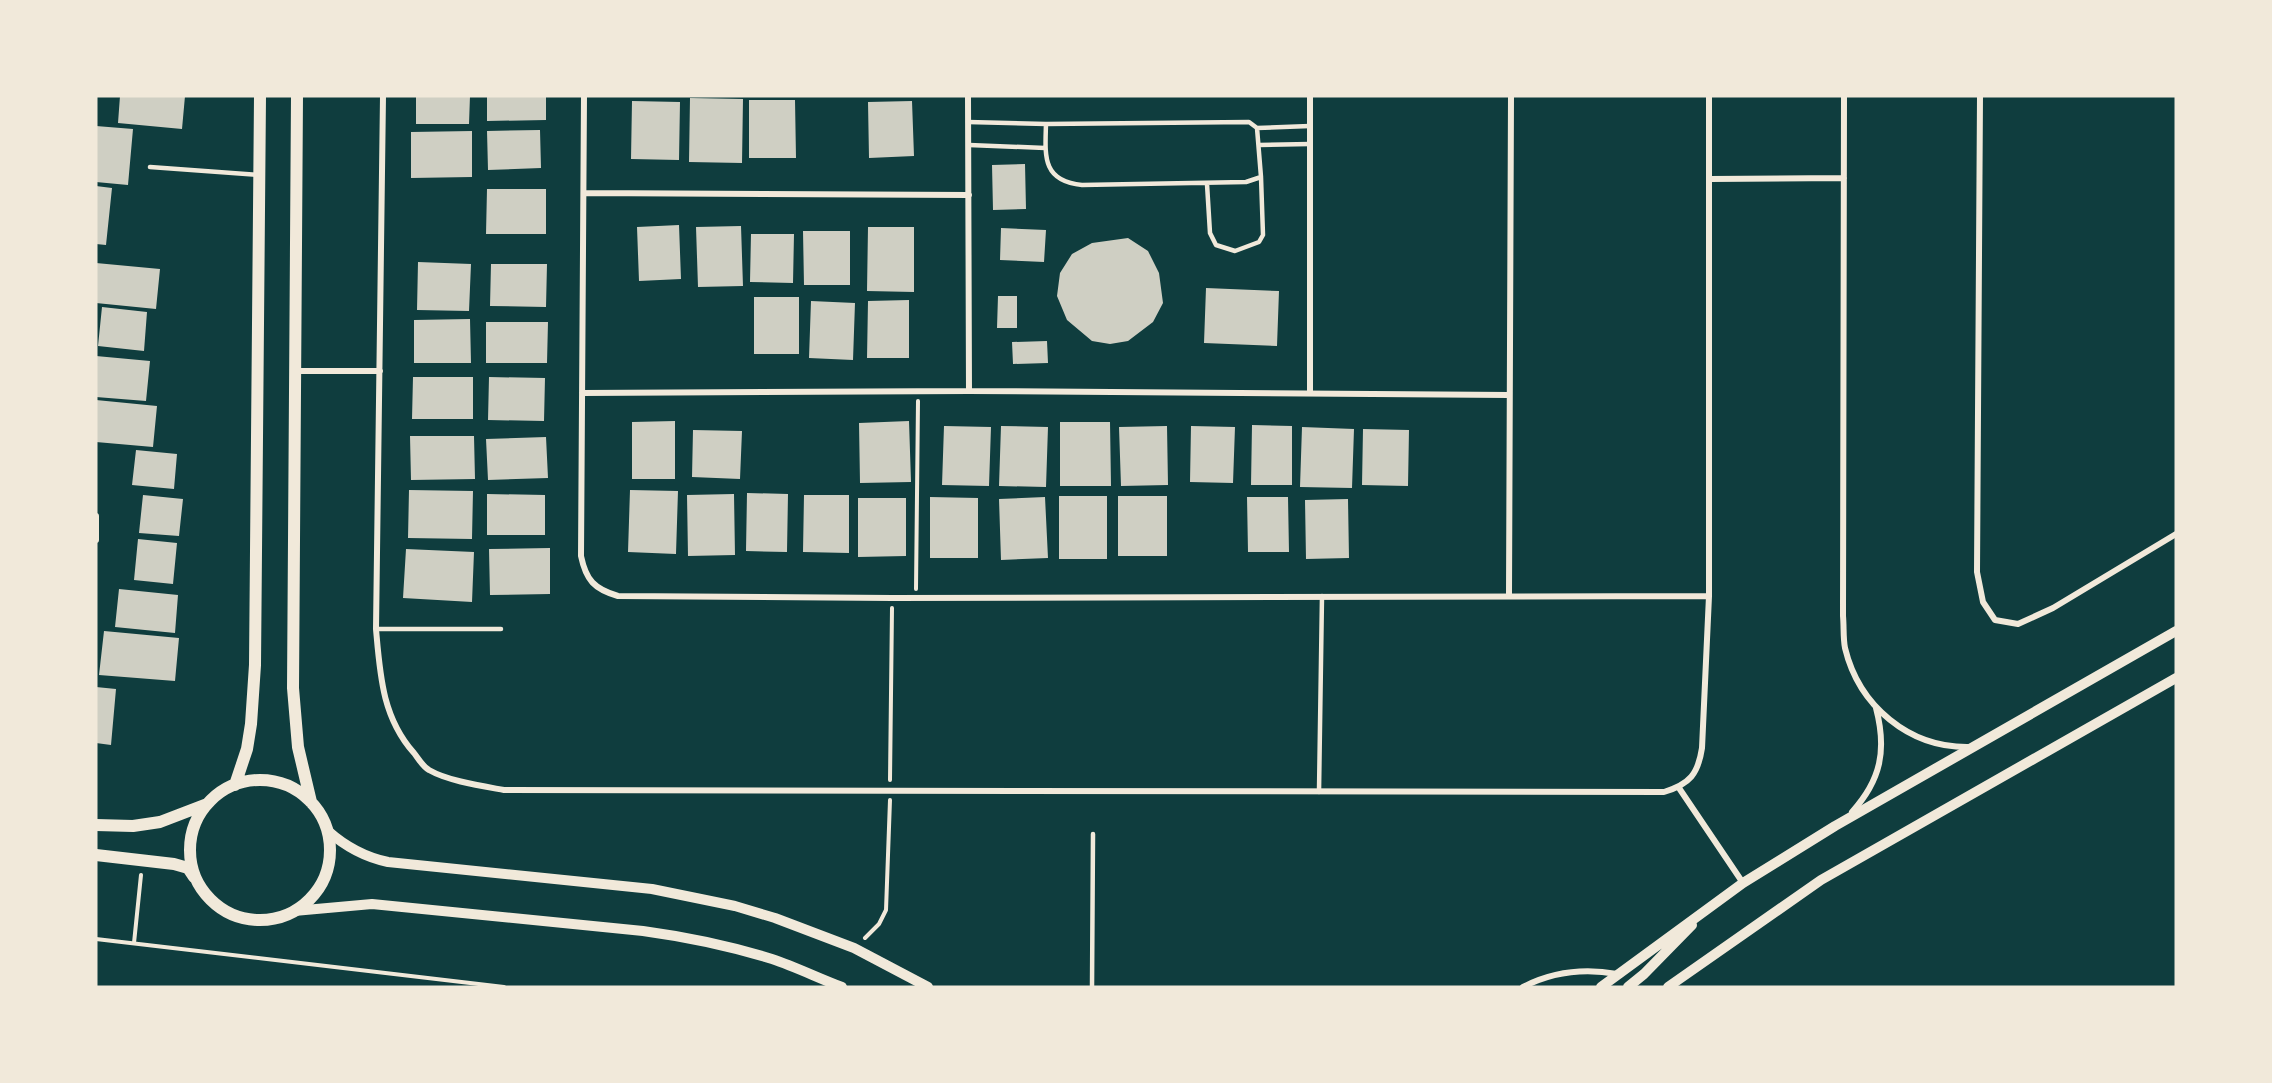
<svg xmlns="http://www.w3.org/2000/svg" width="2272" height="1083" viewBox="0 0 2272 1083" font-family="'Exo 2',sans-serif">
<style>
.building{fill:#cfcfc3}
.lines{fill:none;stroke-linecap:round;stroke-linejoin:round}
.path{stroke:#f1e9da;stroke-width:4}
.service{stroke:#f1e9da;stroke-width:4.5}
.minor{stroke:#f1e9da;stroke-width:6}
.tertiary{stroke:#f1e9da;stroke-width:10}
.secondary{stroke:#f1e9da;stroke-width:12}
</style>
<rect width="100%" height="100%" fill="#0f3d3e"/>
<path class="building" d="M120,96h65l-3,33 -64,-6z
M416,96h54l-1,28h-53z
M487,96h59v24l-59,1z
M690,98l53,1 -1,64 -53,-1z
M749,100h46l1,58h-47z
M632,101l48,1 -1,58 -48,-1z
M912,101l2,55 -45,2 -1,-56z
M96,126l37,3 -5,56 -32,-3z
M540,130l1,38 -53,2 -1,-39z
M472,131v46l-61,1v-46z
M1025,164l1,45 -33,1 -1,-45z
M96,186l16,2 -6,57 -10,-1z
M487,189h59v45h-60z
M679,225l2,54 -42,2 -2,-54z
M741,226l2,60 -45,1 -2,-60z
M868,227h46v65l-47,-1z
M1001,228l45,2 -2,32 -44,-2z
M803,231h47v54h-46z
M751,234h43l-1,49 -43,-1z
M1128,238l20,13 11,22 4,30 -10,19 -25,19 -18,3 -18,-3 -25,-21 -10,-24 3,-23 12,-19 20,-11z
M418,262l53,2 -2,47 -52,-1z
M96,263l64,6 -4,40 -60,-6z
M491,264h56l-1,43 -56,-1z
M1206,288l73,3 -2,55 -73,-3z
M998,296h19v32h-20z
M754,297h45v57h-45z
M909,300v58h-42l1,-57z
M811,301l44,2 -2,57 -44,-2z
M102,307l45,5 -3,39 -46,-5z
M470,319l1,44h-57v-43z
M486,322h62l-1,41h-61z
M1047,341l1,22 -35,1 -1,-22z
M96,356l54,5 -4,40 -50,-4z
M413,377h60v42h-61z
M489,377l56,1 -1,43 -56,-1z
M96,400l61,6 -4,41 -57,-5z
M675,421v58h-43v-57z
M909,421l2,61 -51,1 -1,-60z
M1060,422h50l1,64h-51z
M1252,425l40,1v59h-41z
M944,426l47,1 -2,59 -47,-1z
M1001,426l47,1 -2,60 -47,-1z
M1167,426l1,59 -47,1 -2,-59z
M1191,426l44,1 -2,56 -43,-1z
M1302,427l52,2 -2,59 -52,-1z
M1363,429l46,1 -1,56 -46,-1z
M693,430l49,1 -2,48 -48,-2z
M410,436h64l1,43 -64,1z
M546,437l2,41 -60,2 -2,-41z
M136,450l41,4 -3,35 -42,-4z
M409,490l64,1 -1,48 -64,-1z
M630,490l48,1 -2,63 -48,-2z
M747,493l41,1 -1,58 -41,-1z
M487,494l58,1v40h-58z
M734,494l1,61 -47,1 -1,-61z
M143,495l40,4 -4,37 -40,-3z
M804,495h45v58l-46,-1z
M1059,496h48v63h-48z
M1118,496h49v60h-49z
M930,497l48,1v60h-48z
M1045,497l3,61 -47,2 -2,-61z
M1247,497h41l1,55h-41z
M858,498h48v58l-48,1z
M1348,499l1,59 -43,1 -1,-59z
M138,539l39,4 -4,41 -39,-4z
M550,548v46l-60,1 -1,-46z
M406,549l68,3 -2,50 -69,-4z
M119,589l59,6 -3,38 -60,-6z
M104,631l75,7 -4,43 -76,-6z
M96,687l20,2 -5,56 -15,-2z"/>
<g class="lines">
<path class="path" d="M916,589l2,-188
M890,780l2,-172
M865,938l14,-14 7,-14 4,-110
M96,939l408,48
M134,943l7,-68"/>
<path class="service" d="M968,122l78,2 203,-2 8,6 53,-2
M1046,124c-1,32 -4,57 36,61l164,-3 15,-5 -4,-49
M969,145l76,3
M1259,145l51,-1
M150,167l109,8
M1207,184l3,49 6,12 19,6 24,-9 4,-7 -2,-58
M376,629h125
M1319,792l3,-196
M1092,987l1,-153"/>
<path class="minor" d="M383,96l-7,533c4,45 6,88 38,124 4,5 9,14 15,17 19,11 53,16 75,20l1160,2c26,-8 34,-18 38,-44l7,-152v-500
M584,96l-3,460c5,24 13,33 37,40l275,2 816,-2
M968,96l1,295
M1310,96v297
M1844,96l-1,520c1,10 0,22 2,32 14,58 64,100 124,99
M1980,96l-3,476 6,30 12,18 23,4 35,-16 123,-74
M1710,179l134,-1
M584,193l385,2
M295,371h85
M582,393l387,-2 540,4
M96,516v24
M1509,595l2,-499
M1679,788l64,95
M1852,812c29,-32 35,-62 24,-104
M1523,987c31,-16 61,-19 94,-13"/>
<path class="tertiary" d="M328,831c18,16 36,26 60,31l264,27 83,17 40,12 79,30 74,39
M294,911l78,-7 271,27c44,6 87,15 129,28 24,8 46,19 70,28
M1601,987l142,-104 92,-57 341,-195
M1628,987l16,-13 48,-49
M1668,987l153,-107 355,-202"/>
<path class="secondary" d="M297,96l-4,592 5,59 13,55
M190 850a70 70 0 1 1 140 0a70 70 0 1 1-140 0Z
M235,785l12,-36 4,-25 4,-59 5,-569
M96,825l37,1 27,-4 47,-18
M96,855l78,9 14,4 6,9"/>
</g>
<rect width="2272" height="1083" fill="none" stroke="#f1e9da" stroke-width="195"/>
</svg>
